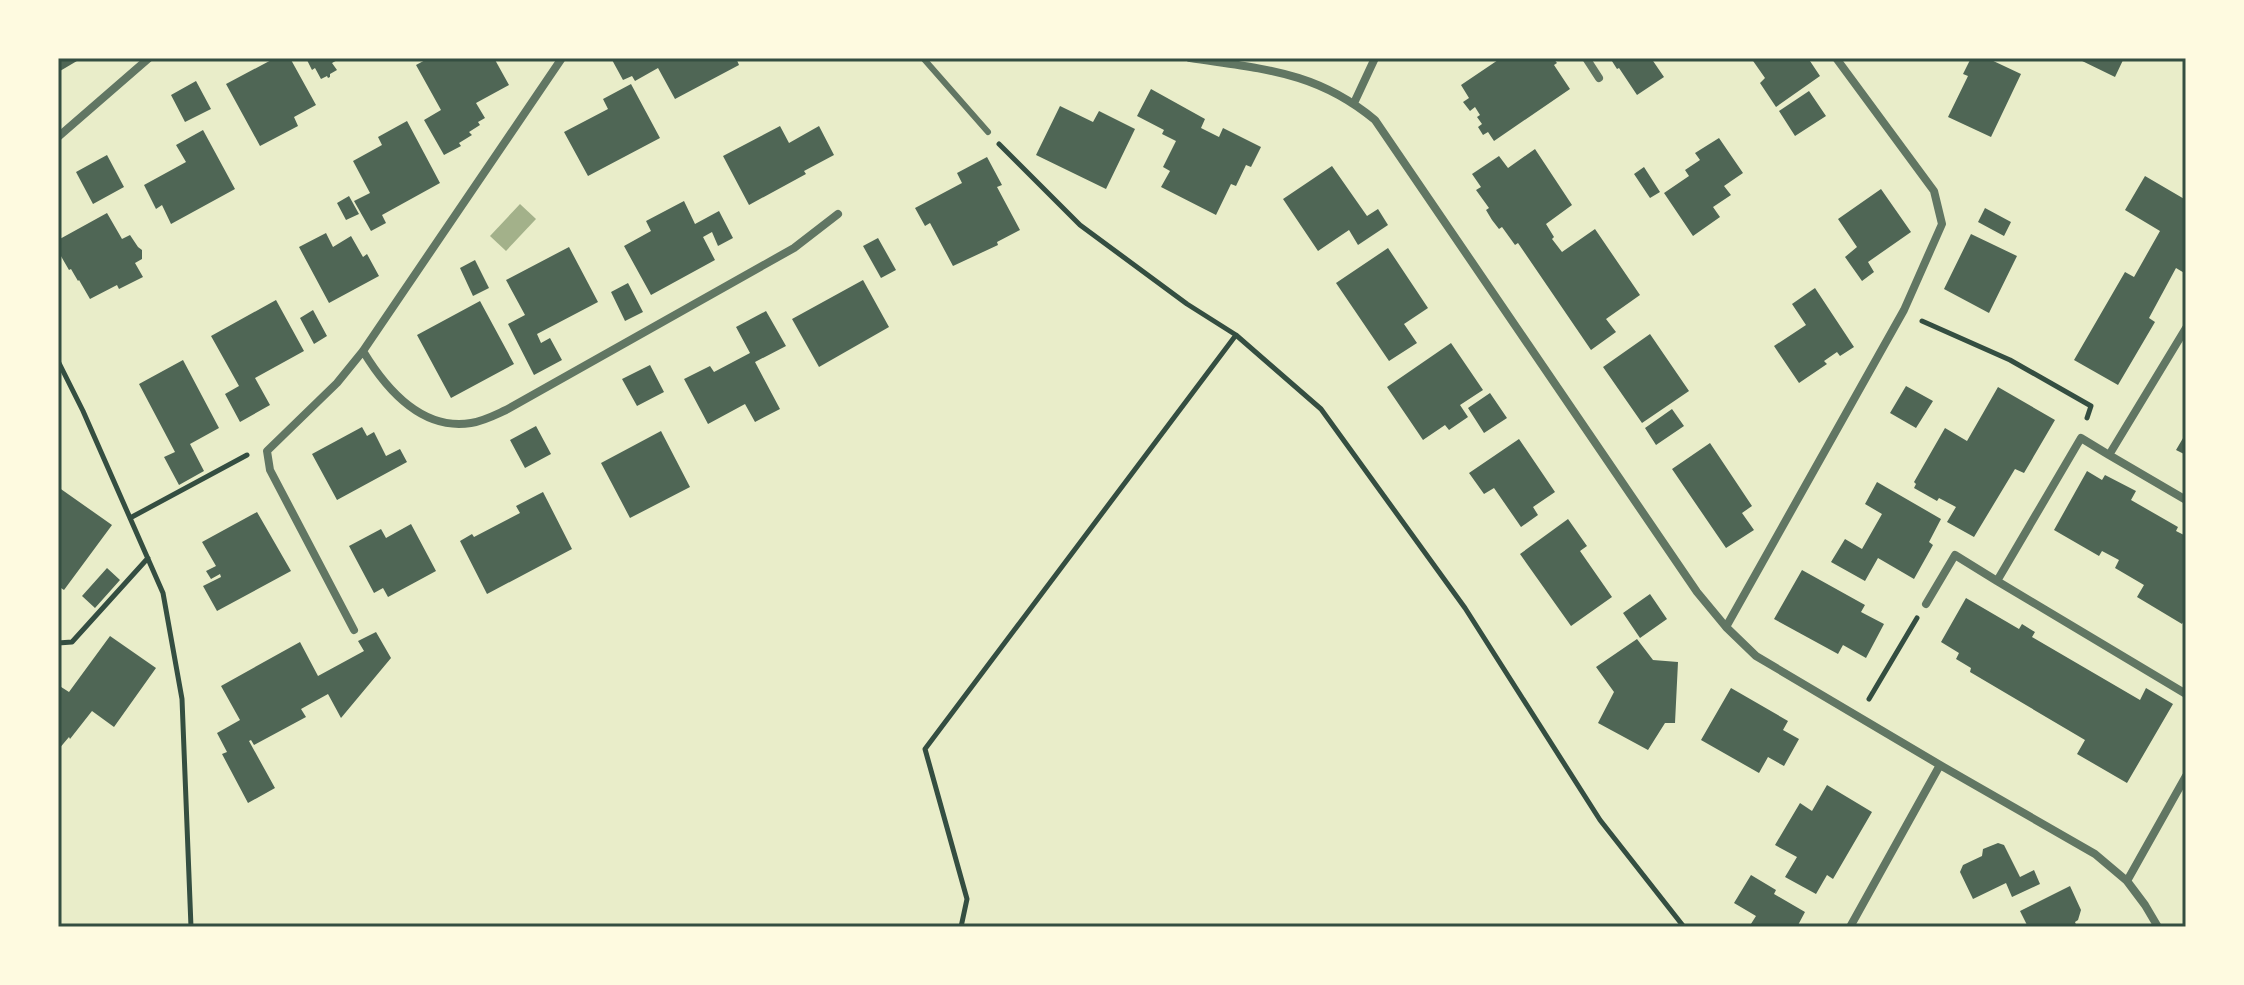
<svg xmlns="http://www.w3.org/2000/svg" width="2244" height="985" viewBox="0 0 2244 985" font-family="Quicksand,sans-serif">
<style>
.water{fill:#a3b18a}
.building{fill:#4f6655}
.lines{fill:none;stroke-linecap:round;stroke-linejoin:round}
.path{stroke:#344e41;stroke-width:5}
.service{stroke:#617663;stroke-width:6}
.minor{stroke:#617663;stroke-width:8}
.neatline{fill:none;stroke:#344e41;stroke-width:3}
</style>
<rect width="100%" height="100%" fill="#e9edc9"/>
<path class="water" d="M520,204l16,15 -30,32 -16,-15z"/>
<path class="building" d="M58,58h24l-22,13z
M275,58h15l26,47 -22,12 4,9 -38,20 -34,-62z
M306,58h35l-9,5 5,7 -7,4v3l-2,1 -1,-2 -6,3 -6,-11 -3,2z
M429,58h65l15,27 -33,18 9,15 -7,4 2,3 -11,7 3,3 -13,8 2,3 -17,9 -20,-35 17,-10 -25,-45z
M611,58h125l3,7 -64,34 -17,-31 -23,13 -3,-5 -9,4z
M1501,58h52l4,5 -3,2 16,24 -76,52 -6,-9 -5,3 -5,-8 4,-3 -5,-7 3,-2 -5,-8 -5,4 -7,-9 6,-4 -8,-13z
M1610,58h41l13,19 -27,18 -18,-27 -2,1z
M1751,58h57l12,18 -44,31 -16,-24 5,-5z
M1971,58h16l34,16 -30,63 -43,-20 20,-41 -5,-2z
M2076,58h48l-9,19z
M196,81l15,28 -26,13 -14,-27z
M631,84l29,54 -72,38 -24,-44 44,-23 -5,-10z
M1151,89l54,30 -4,9 18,9 4,-9 38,19 -10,20 -5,-2 -10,21 -5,-2 -15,31 -55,-28 9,-16 -7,-4 13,-26 -14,-7 2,-4 -27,-14z
M1809,91l17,25 -31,20 -16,-25z
M1060,106l33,16 6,-11 36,18 -29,60 -70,-34z
M407,121l33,62 -58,32 4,8 -15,8 -17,-30 16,-8 -17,-32 29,-16 -4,-8z
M780,126l9,17 30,-17 15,29 -30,16 2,3 -57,31 -26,-49z
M203,130l32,59 -64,35 -9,-19 -6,4 -12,-24 42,-23 -10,-17z
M1719,138l24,35 -19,13 7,9 -18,12 7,10 -27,19 -29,-43 25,-17 -4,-6 15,-10 -5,-7z
M1535,149l37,56 -26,19 8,13 -2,2 10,13 33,-23 45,66 -34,24 10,13 -25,18 -73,-107 -3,2 -13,-18 -3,2 -7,-9 -6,-10 3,-2 -13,-18 5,-3 -9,-13 27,-18 9,12z
M107,155l17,32 -31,17 -17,-32z
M987,157l15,28 -5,2 23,43 -23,12 1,3 -45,21 -23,-43 -5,3 -10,-18 47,-25 -5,-10z
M1332,166l35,50 11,-7 10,16 -30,20 -9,-15 -31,21 -35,-52z
M1644,167l16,25 -10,6 -16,-24z
M2145,176l41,24v74l-10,-6 -27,50 6,4 -37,63 -44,-25 51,-88 9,5 26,-46 -35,-21z
M1881,189l30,43 -43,30 6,10 -12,9 -17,-24 12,-10 -19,-28z
M349,196l10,18 -13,6 -9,-17z
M684,201l11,23 24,-13 14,27 -15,8 -6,-14 -9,5 12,23 -64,35 -27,-49 27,-15 -5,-10z
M1985,208l26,14 -7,14 -26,-14z
M107,213l15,26 8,-4 8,12 4,3v9l-7,4 8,14 -24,12 -2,-4 -27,14 -11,-19 -1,1 -7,-12 -2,1 -11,-19v-11z
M326,233l7,14 18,-11 12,21 4,-3 12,22 -50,27 -30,-56z
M1971,234l46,22 -28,57 -45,-24z
M878,238l18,32 -15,8 -18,-32z
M569,247l29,55 -61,32 4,9 9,-5 12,22 -28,15 -26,-51 17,-9 -19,-35z
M1388,248l40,60 -24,16 13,19 -28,18 -53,-78z
M475,260l14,28 -16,8 -13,-28z
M863,280l26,47 -70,40 -27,-48z
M628,283l15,29 -18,9 -14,-29z
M1815,288l39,59 -14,9 -3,-4 -13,9 3,3 -28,19 -25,-37 32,-21 -14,-21z
M276,300l28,51 -49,27 15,27 -30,17 -15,-28 14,-8 -28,-50z
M480,301l34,63 -63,34 -34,-63z
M313,310l14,26 -13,8 -14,-26z
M766,311l20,35 -31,16 25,47 -25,13 -10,-18 -37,20 -24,-45 26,-13 4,6 36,-19 -14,-26z
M1650,334l39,57 -47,32 -39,-56z
M1451,343l32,47 -23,15 8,12 -19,13 -4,-5 -22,15 -36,-53z
M183,360l36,68 -29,16 14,27 -25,14 -15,-28 11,-5 -36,-68z
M650,365l14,27 -27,14 -15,-27z
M1906,386l27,15 -17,27 -26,-15z
M1998,387l57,33 -31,53 -9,-4 -41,68 -27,-15 9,-15 -17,-9 -2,3 -23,-13 2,-4 -2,-2 31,-54 22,13z
M1490,393l17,25 -23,15 -16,-25z
M1672,409l12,17 -28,19 -11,-17z
M536,426l15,28 -26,14 -15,-28z
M362,427l5,9 7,-4 12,24 14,-7 7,13 -70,38 -25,-46z
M661,431l29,56 -60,31 -29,-55z
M2186,433v22l-10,-5z
M1519,439l36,53 -22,15 5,8 -17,12 -27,-39 -10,6 -15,-21z
M1710,443l42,63 -10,7 12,17 -28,18 -54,-79z
M2087,471l15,9 3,-5 31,16 -5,9 47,27 -2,4 10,5v81l-4,7 -45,-27 7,-12 -29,-17 4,-8 -17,-9 -3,5 -45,-26z
M1877,482l64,37 -12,23 4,3 -19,34 -36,-21 -13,23 -34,-19 14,-23 17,10 20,-35 -17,-10z
M58,487l54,38 -48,65 -6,-4z
M543,492l29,57 -85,45 -27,-53 12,-7 2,3 46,-24 -4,-7z
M257,512l34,59 -74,40 -14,-25 18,-9 -1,-3 -9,5 -5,-8 10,-5 -14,-24z
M1568,519l19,27 -7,5 32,46 -41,29 -51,-72z
M411,524l25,47 -48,26 -5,-9 -9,5 -25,-47 32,-17 5,9z
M107,568l13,12 -25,28 -13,-12z
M1802,570l63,35 -4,7 23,12 -18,34 -23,-13 -5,9 -64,-35z
M1650,594l17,25 -27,19 -17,-25z
M1966,598l53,31 3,-5 13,8 -3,5 108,63 6,-12 27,16 -46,79 -50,-29 8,-14 -115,-68 1,-4 -15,-9 3,-6 -18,-11z
M376,632l15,26 -50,60 -13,-24 -27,15 5,8 -52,28 -3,-5 -2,1 26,47 -27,15 -26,-49 5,-2 -10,-19 23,-13 -19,-34 79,-44 18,34 46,-25 -6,-10z
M110,636l46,32 -42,59 -22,-16 -22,28 -1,-2 -11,13v-65l11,7z
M1637,639l16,21 25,2 -3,61h-10l-17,27 -50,-27 16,-31 -18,-25z
M1731,688l57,33 -5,9 16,9 -15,27 -16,-9 -9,16 -58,-33z
M1827,785l45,27 -39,67 -6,-4 -11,19 -31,-17 12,-20 -22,-12 25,-42 12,8z
M1998,843l6,2 16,32 14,-7 6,14 -28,13 -6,-14 -33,16 -13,-27 3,-7 19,-9 1,-7z
M1751,875l25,15 -2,4 31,18 -8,15h-48l7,-11 -22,-13z
M2070,886l11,24 -3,10 -3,2 2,5h-49l-8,-16z"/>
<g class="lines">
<path class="path" d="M999,144l81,81 107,79 49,31 85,74 144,199 135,212 84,107
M1922,321l88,39 81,46 -4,12
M58,361l25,50 80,182 19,106 9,228
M130,518l117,-63
M58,643l14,-1 76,-84
M1869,699l48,-81
M961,927l6,-28 -42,-150 311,-414"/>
<path class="service" d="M923,58l65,74"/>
<path class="minor" d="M1190,58c72,11 126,13 185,62l322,472 29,35 30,29 184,109 155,89 32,27 18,24 13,22
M1586,58l13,20
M1354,103l21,-45
M58,137l91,-79
M363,351c23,38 58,80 108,72 13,-2 24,-8 35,-13l288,-162 44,-34
M2109,455l77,45
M1997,581l189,113
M1926,604l29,-49 42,26 84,-143 28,17 77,-127
M1726,627l178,-317 38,-86 -8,-33 -98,-133
M354,630l-84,-160 -3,-19 70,-68 26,-32 199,-293
M2127,881l59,-105
M1850,927l90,-162"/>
</g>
<rect width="2244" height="985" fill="none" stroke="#fefae0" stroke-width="120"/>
<rect x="60" y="60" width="2124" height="865" class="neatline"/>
</svg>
